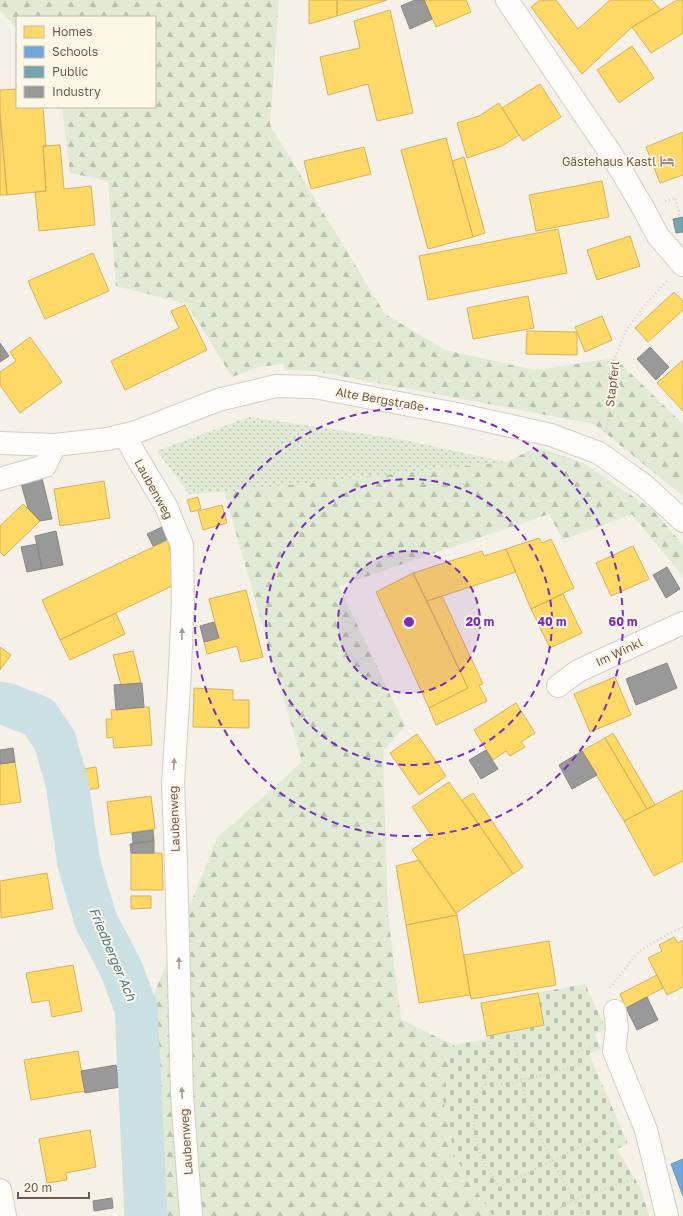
<svg xmlns="http://www.w3.org/2000/svg" width="683" height="1216" viewBox="0 0 683 1216" font-family="'Golos Text',sans-serif">
<style>
.grass{fill:url(#grass-dots)}
.forest{fill:url(#forest-firs)}
.cemetery{fill:url(#cemetery-stones)}
.homes{fill:#ffd966;stroke:#d4b35e}
.schools{fill:#6fa8dc;stroke:#6f91b0}
.public{fill:#76a5af;stroke:#748f91}
.industry{fill:#999;stroke:#8c8682}
.lines{fill:none;stroke-linecap:round;stroke-linejoin:round}
.river{stroke:#cbe0e3;stroke-width:43}
.minor-casing{stroke:#d3cec6;stroke-width:24}
.path{stroke:#d6d0ca;stroke-width:2.5;stroke-dasharray:1 3;stroke-linecap:butt}
.minor{stroke:#fefdfc;stroke-width:22}
.oneway{fill:#a89c92}
.ring{fill:none;stroke:#7b2cbf;stroke-width:2;stroke-dasharray:7 5}
.labels{text-anchor:middle;dominant-baseline:central;stroke-width:4;stroke-linejoin:round;paint-order:stroke}
.poi-label{font-size:12px;fill:#6f5b4b;stroke:#fdf7e8;text-anchor:end}
.street-label{font-size:12px;fill:#6f5b4b;stroke:#fdf7e8}
.water-label{font-size:13px;font-style:italic;fill:#4b7887;stroke:#fdf7e8}
.centre{fill:#7b2cbf;stroke:#fdf7e8;stroke-width:2}
.ring-label{font-size:12px;text-anchor:middle;font-weight:bold;fill:#7b2cbf;stroke:#fdf7e8;stroke-width:4;stroke-linejoin:round;paint-order:stroke}
</style>
<defs>
<pattern id="grass-dots" width="8" height="8" patternUnits="userSpaceOnUse"><rect width="8" height="8" fill="#e0ead4"/><path d="M2 2h.1M6 6h.1" fill="none" stroke="#bac1ae" stroke-width="1.8" stroke-linecap="round"/></pattern>
<pattern id="forest-firs" width="22" height="20" patternUnits="userSpaceOnUse"><rect width="22" height="20" fill="#e0ead4"/><path d="M5 1l3.5 6h-7zM16 11l3.5 6h-7z" fill="#bac1ae"/></pattern>
<pattern id="cemetery-stones" width="16" height="16" patternUnits="userSpaceOnUse"><rect width="16" height="16" fill="#e0ead4"/><path d="M2 7V4a2 2 0 0 1 4 0v3zM10 15v-3a2 2 0 0 1 4 0v3z" fill="#bac1ae"/></pattern>
</defs>
<rect width="100%" height="100%" fill="#f5f1e8"/>
<path class="grass" d="M249,417l150,22 107,23 -282,30 -35,2 -32,-43z"/>
<path class="forest" d="M0,0h279l-9,125 115,189 60,36 90,20 80,-12 68,66v72l-89,-72 -280,-53 -29,-1 -2,-6 -24,3 -27,10 -45,-73 -71,-18 -8,-105 -38,-8 -8,-66h93v-90h-138v12l-17,-18z
M537,447l46,16 70,47 30,35v32l-51,-63 -69,26 -14,-26 -210,72 66,140 -22,25 5,164 13,104 52,26 -11,48 13,64 38,59h-342l-13,-182 79,-196 85,-76 -78,-270 282,-30z"/>
<path class="cemetery" d="M585,984l21,45 -11,5 6,15 -12,5 39,90 -11,5 24,40 8,27h-156l-38,-59 -13,-64 11,-48 34,-6 -6,-36z"/>
<path class="homes" d="M309,0h28v16l-28,8z
M337,0h50l-50,16z
M424,0h42l5,12 -35,15z
M540,0h16l22,29 32,-29h42l9,10 -29,17 -50,47 -51,-67z
M677,0h6v33l-32,20 -19,-26z
M390,10l23,103 -36,8 -9,-37 -40,11 -8,-38 40,-9 -6,-27z
M632,46l22,32 -35,25 -22,-33z
M540,84l21,33 -38,24 -21,-33z
M17,89v18h26l3,39h-3l3,45 -39,4 -7,-81v-24z
M499,103l20,32 -17,11 -35,12 -10,-35 22,-7z
M0,114l7,81h-7z
M683,132v43l-23,8 -14,-36z
M446,138l27,99 -45,12 -27,-99z
M60,145l4,44 27,-3 4,39 -56,6 -4,-39 11,-1 -3,-45z
M364,147l7,27 -60,15 -7,-28z
M464,157l21,76 -12,4 -21,-76z
M602,181l7,36 -73,14 -7,-36z
M558,229l9,44 -139,27 -9,-44z
M630,236l10,30 -43,14 -10,-30z
M93,253l16,38 -64,28 -17,-38z
M674,292l9,9v9l-35,32 -13,-14z
M528,296l6,32 -61,11 -6,-31z
M185,305l22,45 -82,40 -14,-29 68,-33 -8,-17z
M602,316l10,24 -27,12 -10,-25z
M527,331l50,1v23l-51,-1z
M30,337l32,45 -42,31 -20,-28v-13l16,-11 -6,-9z
M683,360v51l-26,-28z
M104,481l6,37 -50,8 -6,-37z
M198,497l3,12 -10,3 -4,-12z
M23,504l17,17 -36,35 -4,-4v-26z
M222,505l5,18 -24,7 -5,-19z
M539,538l3,5 9,-4 23,49 -43,21 -25,-60z
M168,540l8,44 -116,56 -18,-40z
M633,546l16,33 -38,17 -15,-33z
M506,549l10,23 -89,29 -14,-28 69,-22 2,5z
M413,573l55,115 -39,20 -53,-116z
M246,590l17,67 -22,5 -4,-16 -30,8 -3,-12 15,-4 -10,-39z
M563,594l19,39 -32,15 -19,-39z
M442,596l41,88 -4,1 8,16 -51,24 -7,-17 39,-20 -41,-87z
M116,613l9,21 -55,26 -10,-20z
M0,647l11,8 -11,15z
M133,651l8,32 -20,2 -8,-30z
M615,677l16,38 -41,17 -16,-38z
M194,688l39,2v10h16v28l-56,-1z
M516,703l19,30 -14,9 4,5 -15,9 -4,-5 -13,9 -19,-30z
M149,707l3,38 -38,3 -1,-11 -6,1 -1,-19h6l-1,-9z
M613,733l42,72 -8,4 -42,-71z
M417,734l29,42 -27,19 -29,-42z
M605,738l42,71 -23,12 -42,-70z
M15,762l6,40 -21,3v-41z
M96,767l3,21 -20,3 -3,-21z
M449,782l64,92 -57,39 -44,-63 20,-14 -20,-29z
M683,790v71l-29,15 -30,-55z
M473,793l50,74 -10,7 -51,-74z
M151,796l4,33 -44,6 -4,-33z
M131,853h31l1,37h-32z
M419,860l37,53 1,2 -51,10 -10,-59z
M47,873l6,36 -52,9 -1,-37z
M131,896h20v12l-20,1z
M457,915l13,80 -51,8 -13,-78z
M674,937l4,6 5,-3v47l-16,8 -19,-37 14,-7 -3,-6z
M549,941l7,44 -85,14 -7,-44z
M73,965l9,46 -30,6 -3,-17 -17,3 -6,-30z
M657,975l6,13 -37,20 -6,-14z
M538,993l6,32 -57,11 -6,-33z
M78,1051l7,40 -54,9 -7,-40z
M90,1130l6,37 -30,6 1,7 -20,3 -8,-44z"/>
<path class="schools" d="M683,1159v37l-12,-32z"/>
<path class="public" d="M683,217v15l-7,1 -3,-14z"/>
<path class="industry" d="M415,0h9l8,19 -22,10 -9,-23z
M0,343l9,13 -9,6z
M650,347l19,20 -13,13 -19,-21z
M41,474l11,45 -12,2 -12,-13 -8,-28z
M164,526l6,12 -17,8 -6,-12z
M56,531l7,34 -21,4 -7,-33z
M37,544l5,25 -15,3 -6,-25z
M667,567l13,22 -14,9 -13,-23z
M214,622l5,16 -15,4 -4,-16z
M667,663l10,25 -41,17 -10,-26z
M142,683l2,24 -28,3 -2,-25z
M13,748l2,14 -15,2v-14z
M486,750l12,19 -17,10 -12,-19z
M582,751l15,24 -25,14 -13,-24z
M153,830l1,11 -21,2 -1,-10z
M154,841v12h-23l-1,-9z
M647,997l11,23 -21,10 -11,-22z
M116,1065l4,22 -35,6 -4,-22z
M112,1198l1,10 -19,3 -1,-10z"/>
<g class="lines">
<path class="river" d="M0,703l9,2 30,12 16,24 12,42 12,81 17,57 24,45 16,42 10,208"/>
<defs>
<path id="minor" d="M507,0l106,157 29,49 16,30 25,29
M125,435l11,21 30,50 16,39 1,57 -4,86 -6,95 3,80 6,232 9,121
M0,443l55,2 53,-6 28,-7 82,-32 58,-14 38,1 143,27 94,21 48,18 46,33 38,35
M0,479l45,-13 10,-21
M558,686l20,-15 105,-48
M615,1011l2,17 -3,23 32,79 21,86
M0,1190l5,26"/>
</defs>
<use href="#minor" class="minor-casing"/>
<path class="path" d="M665,201l11,-3 4,20
M605,432l3,-11 4,-56 13,-33 18,-25 24,-26
M610,988l28,-36 30,-18 15,-7
M513,1031c5,27 8,55 17,81 13,37 35,71 54,104
M489,1041v24l-4,19 -12,18 1,28 7,29 19,28 112,-56
M578,1052l13,-5
M485,1084h24l74,-20
M547,1216l27,-17 61,-20"/>
<use href="#minor" class="minor"/>
</g>
<defs><path id="oneway-solid" d="M-6-.8H1V-3.2L6.5 0L1 3.2V.8H-6Z"/></defs>
<g class="oneway">
<use href="#oneway-solid" transform="translate(182 634) rotate(-88)"/>
<use href="#oneway-solid" transform="translate(174 764) rotate(-86)"/>
<use href="#oneway-solid" transform="translate(179 963) rotate(-91)"/>
<use href="#oneway-solid" transform="translate(182 1093) rotate(-93)"/>
</g>
<circle cx="409" cy="622" r="71" fill="#7b2cbf" fill-opacity=".12"/>
<g class="ring">
<circle cx="409" cy="622" r="71"/>
<circle cx="409" cy="622" r="143"/>
<circle cx="409" cy="622" r="214"/>
</g>
<defs>
<symbol id="hotel-bare" viewBox="-9 -9 18 18"><path d="M-6-4.5h1.5V1H6V5H4.5V3h-9V5H-6ZM-4 0a1.8 1.8 0 1 1 3.6 0ZM.5 0V-2.5h3Q6-2.5 6 0Z" fill="#9e9082" stroke="#fdf7e8" stroke-width="2.5" paint-order="stroke"/></symbol>
</defs>
<g fill-rule="evenodd">
<use href="#hotel-bare" x="657" y="151" width="20" height="20"/>
</g>
<g class="labels">
<g class="poi-label">
<text x="656" y="161">Gästehaus Kastl</text>
</g>
<g class="street-label">
<text transform="translate(612 384) rotate(-83)">Stapferl</text>
<text transform="translate(380 399) rotate(10)">Alte Bergstraße</text>
<text transform="translate(154 489) rotate(61)">Laubenweg</text>
<text transform="translate(619 652) rotate(-25)">Im Winkl</text>
<text transform="translate(174 819) rotate(-92)">Laubenweg</text>
<text transform="translate(186 1142) rotate(-94)">Laubenweg</text>
</g>
<g class="water-label">
<text transform="translate(113 954) rotate(67)">Friedberger Ach</text>
</g>
</g>
<circle cx="409" cy="622" r="6" class="centre"/>
<g class="ring-label">
<text x="480" y="626">20 m</text>
<text x="552" y="626">40 m</text>
<text x="623" y="626">60 m</text>
</g>
<rect x="16" y="16" width="140" height="92" fill="#fdf7e8" stroke="#c4b9a9"/>
<rect x="24" y="26" width="20" height="12" fill="#ffd966" stroke="#c4b9a9"/>
<text x="52" y="36" font-size="12" fill="#6f5b4b">Homes</text>
<rect x="24" y="46" width="20" height="12" fill="#6fa8dc" stroke="#c4b9a9"/>
<text x="52" y="56" font-size="12" fill="#6f5b4b">Schools</text>
<rect x="24" y="66" width="20" height="12" fill="#76a5af" stroke="#c4b9a9"/>
<text x="52" y="76" font-size="12" fill="#6f5b4b">Public</text>
<rect x="24" y="86" width="20" height="12" fill="#999999" stroke="#c4b9a9"/>
<text x="52" y="96" font-size="12" fill="#6f5b4b">Industry</text>
<path d="M18 1192v6h71v-6" fill="none" stroke="#6f5b4b" stroke-width="2"/>
<text x="24" y="1192" font-size="12" fill="#6f5b4b" stroke="#fdf7e8" stroke-width="3" paint-order="stroke">20 m</text>
</svg>
